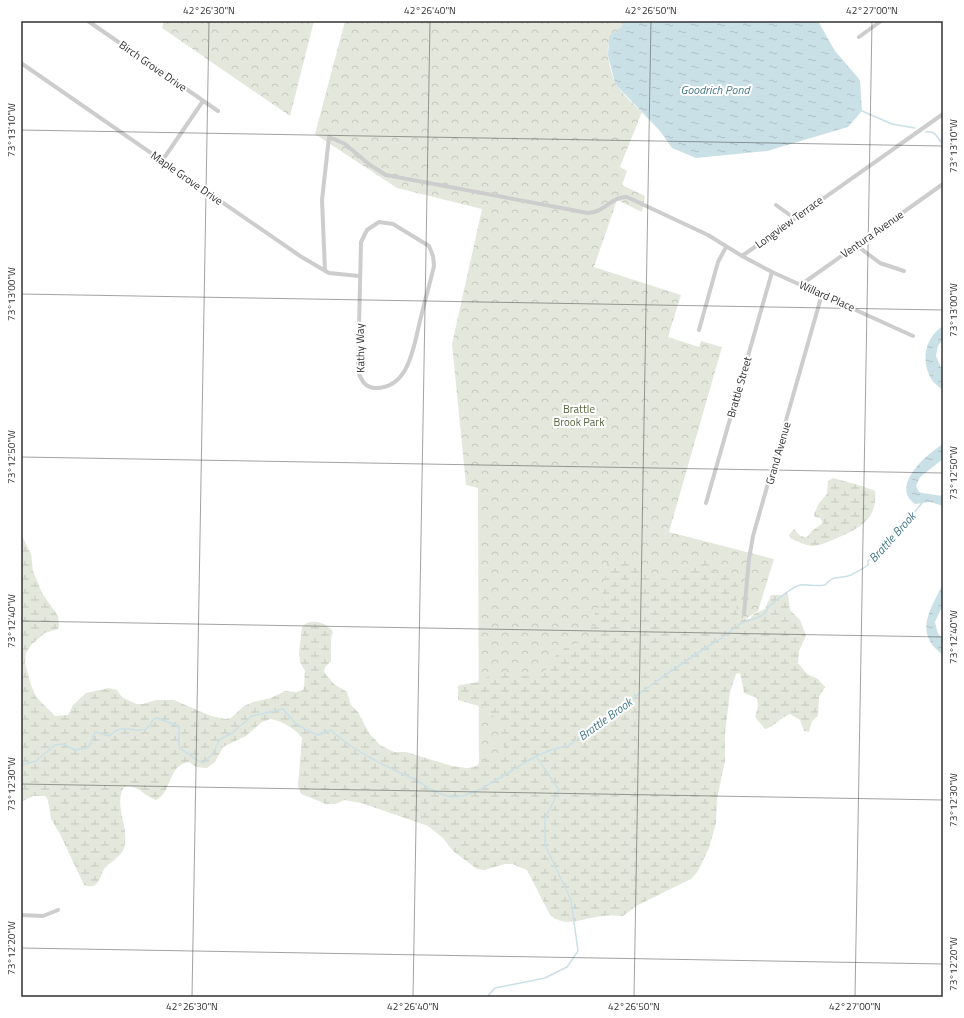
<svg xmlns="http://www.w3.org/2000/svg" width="964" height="1018" viewBox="0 0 964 1018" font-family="'Titillium Web',sans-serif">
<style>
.forest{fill:url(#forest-crowns)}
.wetland{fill:url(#wetland-marsh)}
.water{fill:url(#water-ripples)}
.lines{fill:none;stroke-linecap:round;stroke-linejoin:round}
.stream{stroke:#cae0e7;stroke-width:1.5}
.street{stroke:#cdcdcd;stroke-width:4}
.ticks{fill:none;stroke:#303030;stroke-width:1;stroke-opacity:0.45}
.labels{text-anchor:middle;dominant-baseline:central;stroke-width:4;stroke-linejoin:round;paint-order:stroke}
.street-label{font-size:11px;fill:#303030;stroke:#fff}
.park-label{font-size:11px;fill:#586741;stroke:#fff}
.water-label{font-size:12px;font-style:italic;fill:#467989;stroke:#fff}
.neatline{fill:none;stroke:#303030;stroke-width:1.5}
.ticks-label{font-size:10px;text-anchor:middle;fill:#303030}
</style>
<defs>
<pattern id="forest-crowns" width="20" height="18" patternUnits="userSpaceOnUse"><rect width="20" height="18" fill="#e4e8dc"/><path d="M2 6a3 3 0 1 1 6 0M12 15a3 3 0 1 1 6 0" fill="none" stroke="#c4c7bd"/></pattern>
<pattern id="wetland-marsh" width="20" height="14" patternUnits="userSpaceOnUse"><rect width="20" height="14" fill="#e4e8dc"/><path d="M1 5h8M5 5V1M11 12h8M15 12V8" fill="none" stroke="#c4c7bd"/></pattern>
<pattern id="water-ripples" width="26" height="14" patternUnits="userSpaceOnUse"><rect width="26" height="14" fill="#cae0e7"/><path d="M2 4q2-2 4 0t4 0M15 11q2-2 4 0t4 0" fill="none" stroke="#aec0c6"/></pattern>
</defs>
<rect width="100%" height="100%" fill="#fff"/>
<path class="forest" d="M164,21h150l-24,95 -128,-88z
M345,21h280c-5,10 -12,10 -16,22 -4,8 3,37 9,44 6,8 17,19 24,25l-22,55 7,4 -5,14 23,11 -3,16 -25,-12 -23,67 87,28 -13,42 31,10 2,-6 21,6 -53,185 105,27 -16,52 -279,176 -1,-299 -12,-3 -14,-141 30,-135 -85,-21 -82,-54z"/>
<path class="wetland" d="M833,478l29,8 13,5c3,29 -17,38 -40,48 -8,3 -15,7 -24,7 -7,-1 -14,-5 -21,-8l-1,-3 5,-6 5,6 7,3 6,-7 11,-8 -3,-5 -5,-1 -1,-3 5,-11 8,-9 1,-13z
M21,534l10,20 2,17 9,22 16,23 1,10 -1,3 -13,4 -14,12 -5,8 -1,10 6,22 5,12 19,19 13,-1 5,-10 13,-12 23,-5 8,2 5,7 14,7h7l13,-4h18l37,16 14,3 6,-1 13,-12 9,-4 18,-4 14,-7 11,1 7,-2 1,-4 1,-15 -5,-9 -1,-10 3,-25c8,-10 26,-4 31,5l-2,6v23l-6,6 -1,5 10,12 13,8 4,13 7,7 11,21 11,12 14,7h12l46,14 15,2 7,-1 13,-8h15l7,-4 -10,-15 2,-11 -5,-11 -14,-11 -24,-7v-14c7,-3 15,-2 21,-5 7,-3 13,-8 20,-8 14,-1 25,6 40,2 8,-3 10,-11 14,-16 6,-9 22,-18 34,-18l3,-12 5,-6v-10l7,-14 5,-34c3,-2 5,-5 8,-6 17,-5 38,20 56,21l17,-11 2,-7 22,-2 1,2 -1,9 9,3 13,-1 4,5c3,12 -11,45 12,41l4,-5 11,-5 6,-14h11l4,-3 2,2 2,16 10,10 6,16 -7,15 -1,12 9,11 11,5 7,8 -6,10 -1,19 -6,5 -3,11 -5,-1 -4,-11 -10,-6c-9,3 -16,13 -25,15l-10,-12 3,-11 -1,-8 -13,-5 -4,-20 -4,1 -6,18 -5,42v27l-8,38 -1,24 -7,25 -11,23 -7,8 -55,27 -13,10c-6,0 -13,-1 -19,0 -19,1 -38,13 -54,-1l-23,-45 -15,-6h-7l-21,6 -7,-1 -24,-18 -10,-13 -15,-12 -67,-23 -17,-3 -8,4h-10l-25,-10 -3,-8 4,-48c-7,-10 -19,-16 -31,-19l-9,3 -16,14 -23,11 -8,15 -8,6 -11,-1 -7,-5c-22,3 -16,30 -33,38 -13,-4 -17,-16 -32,-13 -11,19 6,40 0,61 -3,10 -16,14 -21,23 -4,9 -6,19 -19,14l-24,-51 -9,-15 -3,-19 -3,-4h-12l-12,6z"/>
<path class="water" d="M625,21h193l17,30 25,29 2,31 -14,16 -81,24 -71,7 -24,-10 -12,-17 -42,-44 -3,-4 -7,-27 1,-20 11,-8z
M943,326v13l-5,7 -2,10 7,16v19c-3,-4 -9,-7 -11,-11 -12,-18 -7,-43 11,-54z
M943,444v15l-23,18 -4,9 3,6 3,1 21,3v10l-13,-4 -15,2c-26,-18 13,-51 28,-60z
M943,584v21l-8,17 3,12 5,4v17c-30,-22 -13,-45 0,-71z"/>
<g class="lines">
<path class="stream" d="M862,111l30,13 23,4
M926,132c9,-2 12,6 17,13
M21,765l15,-4 19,-16 8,-1 12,6 12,-2 3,-3 5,-13 14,4c4,-2 6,-6 11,-7 8,-1 21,3 26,0 6,-3 4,-9 10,-11l23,8v22c10,4 15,13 25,15l9,-10 7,-14 12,-6 20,-17 31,-7 12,14 15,9 8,3 13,-5c19,19 58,38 83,49 10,5 19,13 30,16 8,3 19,2 27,-2 34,-13 60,-42 97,-47 51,-37 101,-76 155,-109 6,-4 11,-9 17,-13 10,-6 24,-4 29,-18 7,-5 24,-20 31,-21 9,-1 16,2 25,0 10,-12 15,-5 26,-10 5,-3 12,-6 17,-10v-4l9,-7 7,-11 24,-23 14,-17
M487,997l8,-9 50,-10 22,-11 11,-16 -7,-51 -26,-55v-26l14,-29 -23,-34"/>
<path class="street" d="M88,21l130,90
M859,37l22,-16
M21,63l279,193 29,17 30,3
M162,161l41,-60
M776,205l18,13
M379,222l14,2 36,22 4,10 1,10c-4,17 -9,34 -13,51 -7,25 -10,71 -45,71 -11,0 -15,-8 -18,-17l3,-129 6,-12z
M856,245l24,18 24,8
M742,256l30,16 141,64
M325,271l-3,-71 7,-63 16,7 25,21 16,10 202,38c16,0 24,-17 39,-16l81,38 34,21 201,-142
M802,284l141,-100
M699,330l19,-68 8,-15
M706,503l66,-231
M744,614l5,-55 4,-23 69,-242
M21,915l22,1 15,-6"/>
</g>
<path class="ticks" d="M21,130l922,16M21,294l922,16M21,457l922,16M21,621l922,16M21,784l922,16M21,948l922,16M192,997l17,-976M413,997l17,-976M634,997l17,-976M855,997l17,-976"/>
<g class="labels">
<g class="street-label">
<text transform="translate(153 66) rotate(35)">Birch Grove Drive</text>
<text transform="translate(187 178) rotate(35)">Maple Grove Drive</text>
<text transform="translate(789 222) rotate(-36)">Longview Terrace</text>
<text transform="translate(872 234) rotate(-35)">Ventura Avenue</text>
<text transform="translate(827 296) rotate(24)">Willard Place</text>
<text transform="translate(360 348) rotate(-91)">Kathy Way</text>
<text transform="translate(739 387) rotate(-74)">Brattle Street</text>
<text transform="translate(778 453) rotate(-74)">Grand Avenue</text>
</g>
<g class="park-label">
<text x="579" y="409">Brattle<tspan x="579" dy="13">Brook Park</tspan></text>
</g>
<g class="water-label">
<text x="715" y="89">Goodrich Pond</text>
<text transform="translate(892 537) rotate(-48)">Brattle Brook</text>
<text transform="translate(605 719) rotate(-36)">Brattle Brook</text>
</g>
</g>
<rect width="964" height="1018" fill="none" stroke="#ffffff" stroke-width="44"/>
<rect x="22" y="22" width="920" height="974" class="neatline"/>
<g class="ticks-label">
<text x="209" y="14">42°26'30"N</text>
<text x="430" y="14">42°26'40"N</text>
<text x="651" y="14">42°26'50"N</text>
<text x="872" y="14">42°27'00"N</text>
<text transform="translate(11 130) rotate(-90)" y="4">73°13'10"W</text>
<text transform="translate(953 146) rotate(-90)" y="4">73°13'10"W</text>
<text transform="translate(11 294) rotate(-90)" y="4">73°13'00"W</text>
<text transform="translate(953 310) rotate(-90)" y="4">73°13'00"W</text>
<text transform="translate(11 457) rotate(-90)" y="4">73°12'50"W</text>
<text transform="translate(953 473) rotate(-90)" y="4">73°12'50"W</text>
<text transform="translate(11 621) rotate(-90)" y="4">73°12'40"W</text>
<text transform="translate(953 637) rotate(-90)" y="4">73°12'40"W</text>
<text transform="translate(11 784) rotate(-90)" y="4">73°12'30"W</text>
<text transform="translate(953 800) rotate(-90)" y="4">73°12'30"W</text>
<text transform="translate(11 948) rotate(-90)" y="4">73°12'20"W</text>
<text transform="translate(953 964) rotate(-90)" y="4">73°12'20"W</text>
<text x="192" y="1010">42°26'30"N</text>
<text x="413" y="1010">42°26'40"N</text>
<text x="634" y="1010">42°26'50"N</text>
<text x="855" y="1010">42°27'00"N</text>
</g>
</svg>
